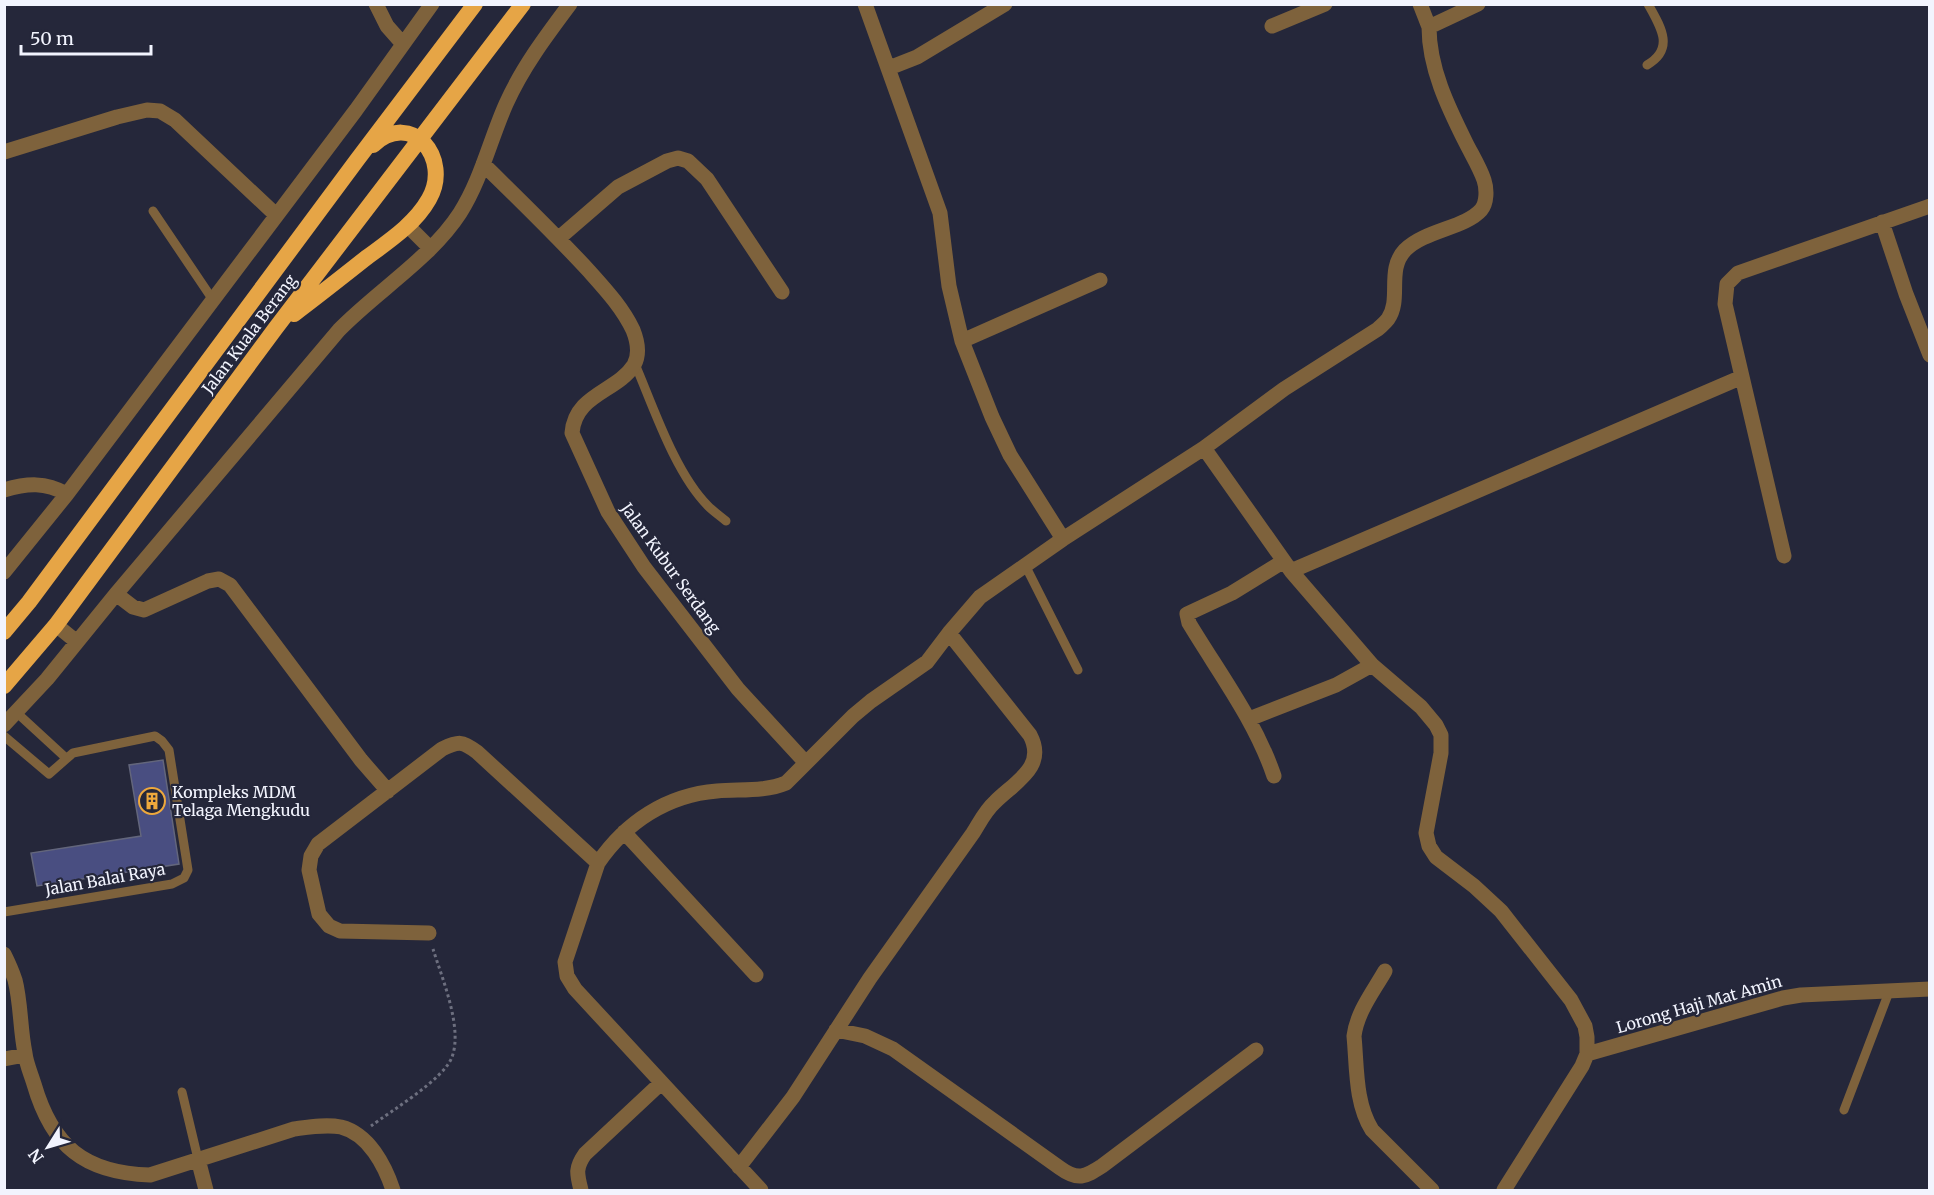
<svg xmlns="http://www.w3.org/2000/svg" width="1934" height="1195" viewBox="0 0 1934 1195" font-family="Merriweather,serif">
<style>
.building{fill:#494e81;stroke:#63667c;stroke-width:1.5}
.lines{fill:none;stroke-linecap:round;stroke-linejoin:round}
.path{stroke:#6d6f7f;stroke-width:3;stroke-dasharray:3 3;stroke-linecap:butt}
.service{stroke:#7e623c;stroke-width:9}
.minor{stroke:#7e623c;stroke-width:15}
.trunk{stroke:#e6a546;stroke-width:16}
.labels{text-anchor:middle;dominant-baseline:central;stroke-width:4.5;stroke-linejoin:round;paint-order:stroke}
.street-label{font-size:16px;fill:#f2f4fe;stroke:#25273a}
.poi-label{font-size:16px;fill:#f2f4fe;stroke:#25273a;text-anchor:start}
</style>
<rect width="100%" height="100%" fill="#25273a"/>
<path class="building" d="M163,760l16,104 -142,22 -6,-33 110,-17 -12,-71z"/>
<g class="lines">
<path class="path" d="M371,1126c20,-15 73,-47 81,-69 11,-29 -10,-79 -19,-108"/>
<path class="service" d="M1647,65c28,-16 14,-38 1,-61
M153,211l60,89
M635,364c18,42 40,109 73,142 5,5 12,10 18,15
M1025,565l53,105
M16,712l50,46
M4,736l45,38 24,-21 82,-17 7,5 7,9 19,120 -4,8 -12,6 -168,28
M182,1092l16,67
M1844,1110l45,-118"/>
<path class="minor" d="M376,4l11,22 15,17
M865,4l75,209 9,73 13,55 30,76 18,38 53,84
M1420,4l9,23
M1272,26l53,-22
M889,68l28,-11 88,-53
M4,152l113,-35 30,-7 13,1 15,9 101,95
M483,164c36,35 72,70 106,107 16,18 33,36 44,59 4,10 7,24 1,35 -17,27 -59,29 -62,68l36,79 36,55 94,122 68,74
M1882,222l24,72 24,61
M408,226l22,22
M559,238l59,-51 49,-26 11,-3 10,3 19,18 75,113
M962,341l138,-61
M1204,448l87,123 81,94 49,42 15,18 5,10v18l-15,80 3,13 7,11 38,29 27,25 70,89 14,26 2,11v17l-5,12 -78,124
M4,490c24,-7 41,-8 63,4
M1784,556l-59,-252 2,-20 11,-11 192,-67
M1291,571l451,-194
M4,572l63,-78 289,-384 76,-106
M116,594l17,13 11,3 64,-29 11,-2 11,6 131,175 27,31
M56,625l21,17
M1249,719l87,-34 36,-20
M4,725l43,-46 69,-85 223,-264c38,-39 92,-72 121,-117 21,-33 30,-73 46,-109 16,-36 40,-68 64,-100
M1274,776c-19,-56 -55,-103 -85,-153l-2,-9 45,-21 52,-32
M624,832l132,143
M429,933l-89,-2 -11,-5 -10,-12 -10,-44 2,-14 7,-12 124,-95c17,-8 20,-8 35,3l121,111
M4,954c4,8 8,17 11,26 6,23 5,49 10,73 1,10 6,21 9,31 18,62 50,89 116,91l144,-46c15,-2 32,-5 47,-2 28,7 44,39 52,63
M1385,971c-12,21 -28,41 -31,65 3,31 1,67 18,94l60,60
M836,1030l29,6 28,13 167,119c18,13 25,9 42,-2l154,-116
M1587,1054l196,-56 18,-3 129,-6
M4,1059l21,-4
M198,1159l8,31
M739,1167l54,-70 77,-119 103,-145c7,-11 12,-22 22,-31 20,-20 52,-35 35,-67l-81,-102
M581,1190c-4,-16 -6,-22 4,-36l76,-71
M761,1190l-186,-201 -8,-13 -2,-14 33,-99c28,-41 69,-68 119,-72 24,-2 47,1 69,-8l67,-67 18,-15 56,-39 22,-29 31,-36 83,-58 141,-91 80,-59 94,-60c3,-3 7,-6 10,-10 14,-20 -2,-49 17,-69 20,-20 60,-22 76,-40 6,-7 6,-21 3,-30 -4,-12 -12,-25 -18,-37 -18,-36 -37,-75 -37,-116l49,-23"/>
<path class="trunk" d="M294,314c24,-18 48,-37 72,-56 23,-17 49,-34 63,-59 23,-40 -17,-90 -56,-54
M4,632l25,-30 328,-442 118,-156
M4,686l52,-61 219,-296 248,-325"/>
</g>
<defs>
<symbol id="building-ring" viewBox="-11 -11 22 22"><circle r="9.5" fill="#25273a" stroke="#eea83c" stroke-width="1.5"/><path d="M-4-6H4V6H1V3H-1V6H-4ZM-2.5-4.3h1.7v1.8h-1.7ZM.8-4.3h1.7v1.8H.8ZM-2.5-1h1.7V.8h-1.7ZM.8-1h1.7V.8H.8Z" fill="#eea83c"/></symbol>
</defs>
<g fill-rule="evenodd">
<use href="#building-ring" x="137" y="786" width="30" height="30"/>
</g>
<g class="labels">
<g class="street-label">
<text transform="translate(249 334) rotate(-53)">Jalan Kuala Berang</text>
<text transform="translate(671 568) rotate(54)">Jalan Kubur Serdang</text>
<text transform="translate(105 879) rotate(-10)">Jalan Balai Raya</text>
<text transform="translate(1699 1004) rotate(-16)">Lorong Haji Mat Amin</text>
</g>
<g class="poi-label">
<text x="172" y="792">Kompleks MDM<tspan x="172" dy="18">Telaga Mengkudu</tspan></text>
</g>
</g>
<rect width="1934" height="1195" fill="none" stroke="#f2f4fe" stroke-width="12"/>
<g transform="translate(48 1147) rotate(233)" stroke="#25273a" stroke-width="4.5" paint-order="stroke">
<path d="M0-4.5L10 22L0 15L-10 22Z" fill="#f2f4fe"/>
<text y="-9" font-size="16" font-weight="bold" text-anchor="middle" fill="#f2f4fe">N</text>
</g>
<path d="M21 45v9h130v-9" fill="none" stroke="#f2f4fe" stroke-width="3"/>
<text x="30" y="45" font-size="18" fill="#f2f4fe" stroke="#25273a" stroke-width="4.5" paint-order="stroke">50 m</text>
</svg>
